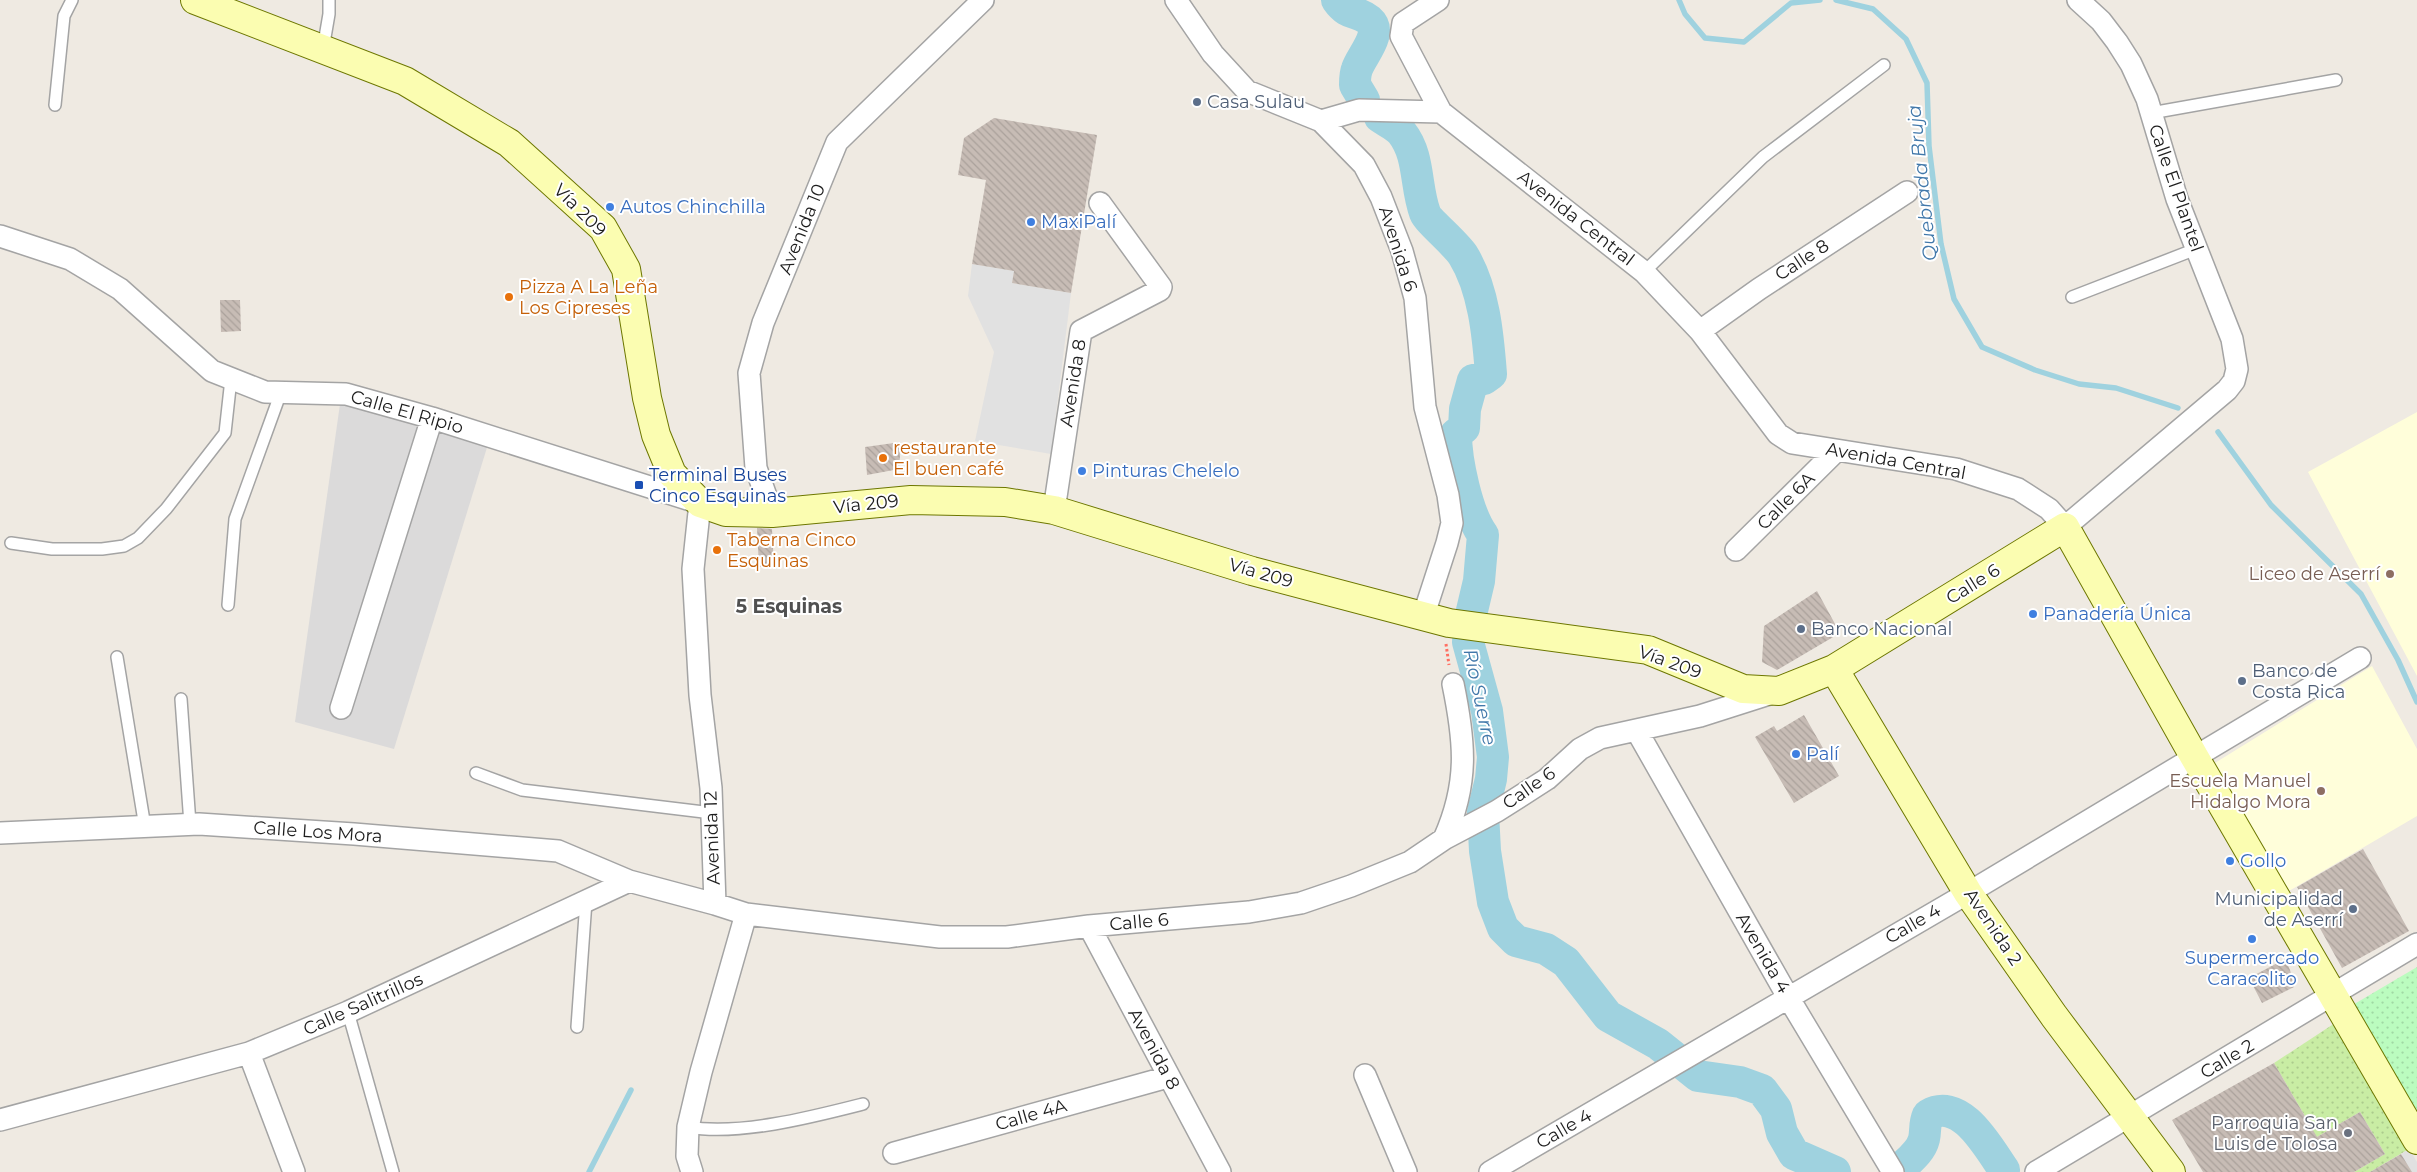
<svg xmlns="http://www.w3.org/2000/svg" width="2417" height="1172" viewBox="0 0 2417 1172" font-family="Montserrat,sans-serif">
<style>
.residential{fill:#dbdada}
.education{fill:#fffeda}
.park{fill:url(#park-dots)}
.garden{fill:url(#garden-dots)}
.parking{fill:#e1e1e1}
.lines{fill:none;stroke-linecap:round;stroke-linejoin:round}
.stream{stroke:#9fd2df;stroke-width:5.5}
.river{stroke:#9fd2df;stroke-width:32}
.building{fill:url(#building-back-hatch)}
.lane-casing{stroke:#a4a4a4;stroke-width:14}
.street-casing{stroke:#a4a4a4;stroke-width:24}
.secondary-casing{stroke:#6d7700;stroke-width:30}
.path{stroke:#ff6f62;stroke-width:3;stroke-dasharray:2.5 2.5;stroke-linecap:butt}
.lane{stroke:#fff;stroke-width:11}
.street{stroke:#fff;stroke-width:21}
.secondary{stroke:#fbfdb1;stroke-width:28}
.service-dot{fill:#5c6f8a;stroke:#fff;stroke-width:2}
.shop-dot{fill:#3f7fe0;stroke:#fff;stroke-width:2}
.food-dot{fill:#e8710a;stroke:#fff;stroke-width:2}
.transit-dot{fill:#1a4fb4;stroke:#fff;stroke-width:2}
.education-dot{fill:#8d6e63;stroke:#fff;stroke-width:2}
.worship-dot{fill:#6b7280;stroke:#fff;stroke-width:2}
.labels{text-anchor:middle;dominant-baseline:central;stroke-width:4;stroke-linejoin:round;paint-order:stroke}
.service-label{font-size:18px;fill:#4e5e75;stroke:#fff;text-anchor:start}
.street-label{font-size:18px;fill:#1d1d1d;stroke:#fff}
.shop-label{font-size:18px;fill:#366cbe;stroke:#fff;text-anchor:start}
.food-label{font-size:18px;fill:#c56008;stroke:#fff;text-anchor:start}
.transit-label{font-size:18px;fill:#164399;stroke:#fff;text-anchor:start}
.education-label{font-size:18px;fill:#785e54;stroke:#fff;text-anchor:end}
.worship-label{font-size:18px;fill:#5b616d;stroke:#fff;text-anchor:end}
.water-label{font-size:19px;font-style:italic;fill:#4178aa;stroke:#fff}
.neighbourhood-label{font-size:19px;font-weight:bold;fill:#505050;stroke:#fff}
</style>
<defs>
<pattern id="park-dots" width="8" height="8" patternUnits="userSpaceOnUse" patternTransform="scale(1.25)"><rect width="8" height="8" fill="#bbfcbf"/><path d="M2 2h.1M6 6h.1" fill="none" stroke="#a0d8a4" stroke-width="1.8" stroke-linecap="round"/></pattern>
<pattern id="garden-dots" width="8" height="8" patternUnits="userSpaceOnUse" patternTransform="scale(1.25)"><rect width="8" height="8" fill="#c9eda4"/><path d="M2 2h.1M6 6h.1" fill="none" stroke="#accb8d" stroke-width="1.8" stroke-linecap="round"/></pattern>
<pattern id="building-back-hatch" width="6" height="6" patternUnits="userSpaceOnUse" patternTransform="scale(1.25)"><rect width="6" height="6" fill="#c7bcb5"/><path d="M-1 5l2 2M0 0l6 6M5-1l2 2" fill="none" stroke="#aaa19b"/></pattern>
</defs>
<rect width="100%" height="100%" fill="#efeae2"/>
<path class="residential" d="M341,397l148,44 -95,308 -99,-27z"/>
<path class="education" d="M2417,412v264l-109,-204z
M2372,666l45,83v67l-128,75 -79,-125z"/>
<path class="park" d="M2417,967v154l-66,-115z"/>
<path class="garden" d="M2335,1023l74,126 -39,23h-16l31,-18 -25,-42 -104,60 54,-47 -36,-62z"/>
<path class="parking" d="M972,264l42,7 -2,12 59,10 -20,161 -76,-13 19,-89 -26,-56z
M2409,1149l8,13v10h-7l-9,-18z"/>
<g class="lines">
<path class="stream" d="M1679,0l6,14 20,24 39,4 47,-39 29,-3
M1836,0l37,9 33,30 21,44 2,63 12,98 13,55 28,48 53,23 44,14 37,4 62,20
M2218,432l53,73 90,89 37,66 19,42
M589,1172l42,-82"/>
<path class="river" d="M1337,0c12,17 20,10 32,20 15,13 -8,36 -12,49 -2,5 -2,11 -2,16l9,15
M1380,117c7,5 17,9 22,16 18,23 13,53 23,80 3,8 30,30 38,42 21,34 25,80 28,119l-7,5 -11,1 -8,29 -1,19 -8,6c0,26 11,79 27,101l-4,46 -9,38 -2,23 19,69 6,46 -2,22 -8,33 2,39 8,51 10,26 13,13 30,8 20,13 42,54 50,28 40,32 42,6 22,8 14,19 6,24 12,21 41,18
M1899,1170c9,-9 22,-18 25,-31 2,-9 0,-15 4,-24 33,-19 60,32 76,55"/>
</g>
<path class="building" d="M994,118l103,17 -26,158 -59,-10 2,-12 -42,-7 14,-84 -28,-5 6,-37z
M220,300h20l1,31 -20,1z
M901,442l-2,27 -32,6 -2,-28z
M757,528l15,1 2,37 -15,1z
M1817,591l23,42 -63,37 -15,-8 2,-36z
M1804,715l35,61 -45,27 -39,-66 19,-11 3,5z
M2363,849l46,82 -67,37 -45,-81z
M2285,959l5,11 4,17 -32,16 -13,-25z
M2274,1063l43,74 43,-25 25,42 -31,18h-151l-31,-52z
M2401,1154l11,18h-42z"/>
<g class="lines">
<defs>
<path id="lane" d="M323,49l6,-35v-14
M55,105l9,-89 8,-16
M2151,113l185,-33
M1644,272l119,-115 121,-92
M2072,297l124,-48
M11,543l41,6h50l22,-3 14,-8 28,-29 59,-76 6,-54
M228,605l7,-86 46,-127
M117,657l28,170
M181,699l9,125
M476,773l46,17 190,23
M348,1012l45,160
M577,1027l9,-126
M688,1127c51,9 124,-10 175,-23"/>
<path id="street" d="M1176,0l37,54 34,37 74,30 43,44 17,32 21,54 13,47 10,109 23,88 4,28 -5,20 -24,74
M1438,0l-35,23 -2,13 40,76
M1321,121l38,-11 82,2 203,160 56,59 78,103 14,9 164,26 62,20 31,20 16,18 162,-137 7,-9 3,-12 -5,-30 -55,-140 -30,-100 -16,-35 -14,-22 -16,-21 -23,-21
M0,236l70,23 50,30 92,82 53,21 81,2 86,24 268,85 -7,66 7,126 11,93 4,116 31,10 -45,158 -13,55 -1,29 5,16
M1700,331l59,-42 148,-97
M1054,510l27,-179 79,-41 1,-3 -61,-84
M772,513l-16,-45 -7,-95 14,-50 74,-181 146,-142
M1736,550l100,-99
M341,708l91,-290
M1637,731l151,266 105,175
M0,833l199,-9 155,10 204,17 71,30
M1444,839c25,-56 21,-97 9,-155
M746,914l194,23h67l82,-11 160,-14 52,-9 50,-17 59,-24 34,-23 53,-28 50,-32 33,-30 20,-11 100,-22 69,-22
M1089,926l131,246
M249,1053l45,119
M1365,1075l41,97
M0,1120l249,-67 99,-41 281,-131 86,23
M894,1153l274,-76
M1490,1172l478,-279 392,-235
M2036,1172l381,-228"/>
<path id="secondary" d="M195,0l210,81 104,62 94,85 23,41 21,129 9,37 16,39 28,29 26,9 46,1 139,-13 94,2 49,8 198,61 197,52 199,27 95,39 36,2 55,-22 231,-142 130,231 222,382
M1834,669l134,224 86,123 117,156"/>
</defs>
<use href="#lane" class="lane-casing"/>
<use href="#street" class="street-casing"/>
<use href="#secondary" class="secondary-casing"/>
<path class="path" d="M1446,644l3,21"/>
<use href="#lane" class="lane"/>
<use href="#street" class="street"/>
<use href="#secondary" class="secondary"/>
</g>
<g class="service-dot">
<circle cx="1197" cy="102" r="5"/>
<circle cx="1801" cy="629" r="5"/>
<circle cx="2242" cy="681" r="5"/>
<circle cx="2353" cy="909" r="5"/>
</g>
<g class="shop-dot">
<circle cx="610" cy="207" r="5"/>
<circle cx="1031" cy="222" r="5"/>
<circle cx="1082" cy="471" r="5"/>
<circle cx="2033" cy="614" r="5"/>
<circle cx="1796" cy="754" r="5"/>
<circle cx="2230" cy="861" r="5"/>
<circle cx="2252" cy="939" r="5"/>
</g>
<g class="food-dot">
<circle cx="509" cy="297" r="5"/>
<circle cx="883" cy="458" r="5"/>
<circle cx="717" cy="550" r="5"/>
</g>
<rect class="transit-dot" x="634" y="480" width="10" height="10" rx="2.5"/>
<g class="education-dot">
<circle cx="2390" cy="574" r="5"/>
<circle cx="2321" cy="791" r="5"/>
</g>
<circle class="worship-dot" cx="2348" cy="1133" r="5"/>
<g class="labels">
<g class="service-label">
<text x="1207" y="102">Casa Sulau</text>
<text x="1811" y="629">Banco Nacional</text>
<text x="2252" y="671">Banco de<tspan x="2252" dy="21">Costa Rica</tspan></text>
<text x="2343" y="899" text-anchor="end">Municipalidad<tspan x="2343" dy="21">de Aserrí</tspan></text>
</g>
<g class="street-label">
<text transform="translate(2176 188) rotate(71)">Calle El Plantel</text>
<text transform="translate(580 210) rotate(45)">Vía 209</text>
<text transform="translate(1576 218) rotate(38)">Avenida Central</text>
<text transform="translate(802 229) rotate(-68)">Avenida 10</text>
<text transform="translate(1398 249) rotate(72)">Avenida 6</text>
<text transform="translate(1802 260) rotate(-33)">Calle 8</text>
<text transform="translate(1073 383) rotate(-81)">Avenida 8</text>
<text transform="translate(407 412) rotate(16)">Calle El Ripio</text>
<text transform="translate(1896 461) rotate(10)">Avenida Central</text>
<text transform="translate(1786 501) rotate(-45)">Calle 6A</text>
<text transform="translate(866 504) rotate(-6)">Vía 209</text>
<text transform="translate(1261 573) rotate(16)">Vía 209</text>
<text transform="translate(1973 584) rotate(-32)">Calle 6</text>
<text transform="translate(1670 662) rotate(20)">Vía 209</text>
<text transform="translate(1529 788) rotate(-35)">Calle 6</text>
<text transform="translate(318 832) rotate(4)">Calle Los Mora</text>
<text transform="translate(712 838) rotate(-92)">Avenida 12</text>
<text transform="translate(1139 922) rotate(-5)">Calle 6</text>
<text transform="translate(1913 924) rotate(-30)">Calle 4</text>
<text transform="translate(1993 927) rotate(56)">Avenida 2</text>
<text transform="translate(1763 953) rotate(60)">Avenida 4</text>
<text transform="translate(363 1004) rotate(-24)">Calle Salitrillos</text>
<text transform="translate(1154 1049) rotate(62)">Avenida 8</text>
<text transform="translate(2227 1059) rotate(-31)">Calle 2</text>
<text transform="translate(1031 1115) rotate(-16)">Calle 4A</text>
<text transform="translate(1564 1129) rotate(-30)">Calle 4</text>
</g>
<g class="shop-label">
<text x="620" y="207">Autos Chinchilla</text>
<text x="1041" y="222">MaxiPalí</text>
<text x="1092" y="471">Pinturas Chelelo</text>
<text x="2043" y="614">Panadería Única</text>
<text x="1806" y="754">Palí</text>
<text x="2240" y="861">Gollo</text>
<text x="2252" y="958" text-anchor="middle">Supermercado<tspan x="2252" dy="21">Caracolito</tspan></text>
</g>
<g class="food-label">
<text x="519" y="287">Pizza A La Leña<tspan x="519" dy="21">Los Cipreses</tspan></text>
<text x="893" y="448">restaurante<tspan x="893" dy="21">El buen café</tspan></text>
<text x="727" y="540">Taberna Cinco<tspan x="727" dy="21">Esquinas</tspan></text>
</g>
<g class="transit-label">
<text x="649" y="475">Terminal Buses<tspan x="649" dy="21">Cinco Esquinas</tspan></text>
</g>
<g class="education-label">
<text x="2380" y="574">Liceo de Aserrí</text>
<text x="2311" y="781">Escuela Manuel<tspan x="2311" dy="21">Hidalgo Mora</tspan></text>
</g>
<g class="worship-label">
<text x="2338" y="1123">Parroquia San<tspan x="2338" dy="21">Luis de Tolosa</tspan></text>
</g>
<g class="water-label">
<text transform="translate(1922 183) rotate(-96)">Quebrada Bruja</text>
<text transform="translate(1480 697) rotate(78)">Río Suerre</text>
</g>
<g class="neighbourhood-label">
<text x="789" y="606">5 Esquinas</text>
</g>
</g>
</svg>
